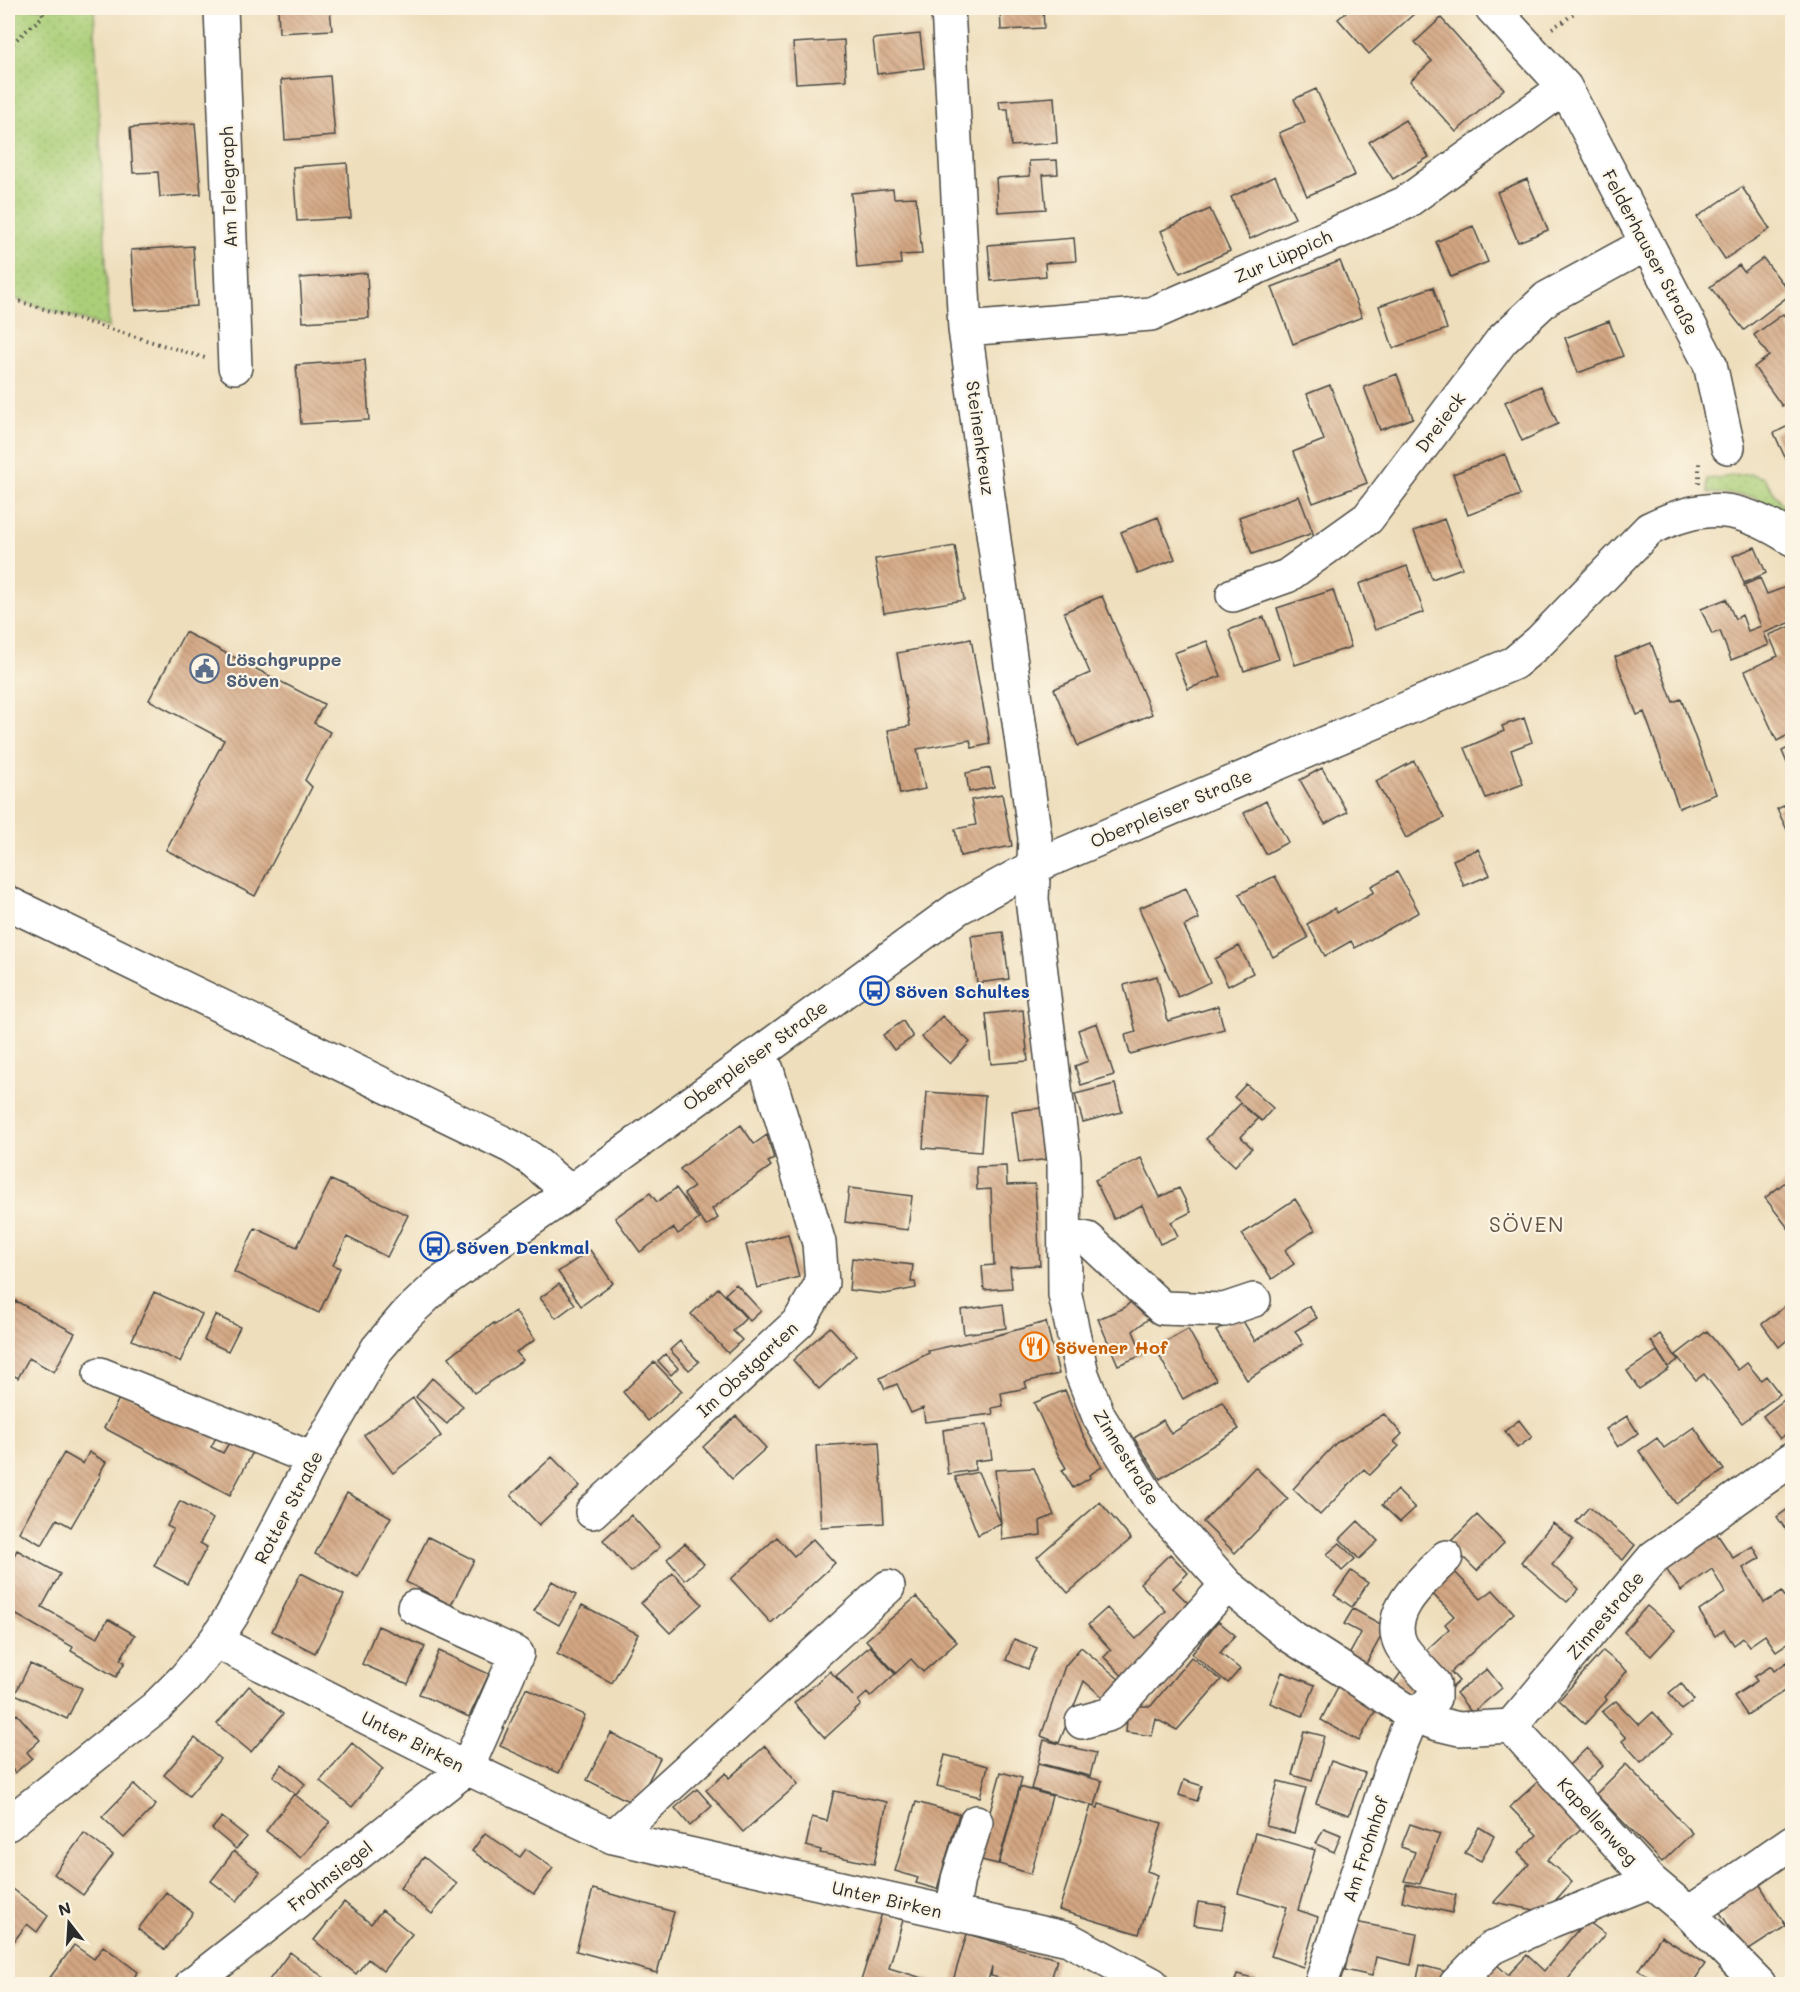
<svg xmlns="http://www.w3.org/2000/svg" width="1800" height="1992" viewBox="0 0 1800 1992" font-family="Mali,sans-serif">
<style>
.grass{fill:url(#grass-dots);stroke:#6b7d52;stroke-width:1.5}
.building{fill:url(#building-back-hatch)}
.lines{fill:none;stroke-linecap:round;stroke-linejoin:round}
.minor-casing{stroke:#484641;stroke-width:36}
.major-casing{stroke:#484641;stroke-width:36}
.path{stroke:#484641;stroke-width:4;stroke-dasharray:1.5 4.5;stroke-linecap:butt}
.minor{stroke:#fff;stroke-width:33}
.major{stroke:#fff;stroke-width:33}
.labels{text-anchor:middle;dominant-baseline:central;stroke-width:4.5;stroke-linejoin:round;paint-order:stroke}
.street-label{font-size:18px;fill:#2b2b2b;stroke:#fcf5e5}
.service-label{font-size:18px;font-weight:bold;fill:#4e5e75;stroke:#fcf5e5;text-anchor:start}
.transit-label{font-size:18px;font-weight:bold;fill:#164399;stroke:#fcf5e5;text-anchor:start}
.food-label{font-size:18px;font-weight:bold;fill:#c56008;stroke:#fcf5e5;text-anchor:start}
.quarter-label{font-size:21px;letter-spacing:1.5px;fill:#665649;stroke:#fcf5e5}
</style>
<defs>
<pattern id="grass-dots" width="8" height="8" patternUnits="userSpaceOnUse" patternTransform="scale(1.5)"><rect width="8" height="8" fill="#abcf79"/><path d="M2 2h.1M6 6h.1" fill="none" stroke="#93b269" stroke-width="1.8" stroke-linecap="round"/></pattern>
<pattern id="building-back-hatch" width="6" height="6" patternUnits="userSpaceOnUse" patternTransform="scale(1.5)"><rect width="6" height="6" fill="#d3a682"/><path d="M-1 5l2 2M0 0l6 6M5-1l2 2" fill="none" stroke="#ab876b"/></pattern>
</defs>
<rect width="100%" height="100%" fill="#fcf5e5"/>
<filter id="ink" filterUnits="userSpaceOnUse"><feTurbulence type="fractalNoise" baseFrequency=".0167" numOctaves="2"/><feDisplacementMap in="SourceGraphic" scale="12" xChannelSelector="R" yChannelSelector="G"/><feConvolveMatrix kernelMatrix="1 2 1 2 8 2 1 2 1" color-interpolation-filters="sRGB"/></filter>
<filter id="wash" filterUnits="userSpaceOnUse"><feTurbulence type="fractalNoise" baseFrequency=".008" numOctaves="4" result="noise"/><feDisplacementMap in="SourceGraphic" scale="24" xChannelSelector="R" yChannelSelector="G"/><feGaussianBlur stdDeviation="1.35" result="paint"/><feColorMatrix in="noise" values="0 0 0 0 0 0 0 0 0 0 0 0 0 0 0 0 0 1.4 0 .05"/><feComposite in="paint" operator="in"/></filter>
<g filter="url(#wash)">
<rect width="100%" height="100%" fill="#eedebc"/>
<path class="grass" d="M8,8h86l15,320 -101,-31z
M1751,474l13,4 28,41 -38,-22 -24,-3 -22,-1 -1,-14z"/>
<g id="blocks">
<path class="building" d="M278,8h52l2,22 -53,3z
M1000,8h43l1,20 -43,2z
M1351,8h59l5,5 -46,41 -31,-35z
M1441,18l63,71 -48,43 -46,-51 22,-20 -17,-19z
M920,34l4,34 -47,6 -4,-35z
M844,40l2,40 -50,3 -3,-40z
M330,76l5,60 -50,4 -4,-60z
M1316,89l39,86 -48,21 -28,-63 26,-11 -11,-23z
M1054,97l3,46 -46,3 -3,-37h-8l-1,-8z
M1405,120l24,37 -36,22 -24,-37z
M195,123l6,71 -41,3 -2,-25 -25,1 -3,-45z
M1057,160l1,14 -15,1 3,34 -48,3 -2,-34 34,-2 -1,-15z
M347,163l4,55 -54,3 -4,-54z
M1275,176l20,42 -45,21 -19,-42z
M1527,179l21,51 -30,12 -21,-50z
M1742,187l28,42 -45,30 -28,-42z
M893,189l1,9 22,-1 6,57 -22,1 1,9 -44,4 -6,-75z
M1210,209l20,42 -50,22 -19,-42z
M1473,226l15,36 -37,15 -15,-35z
M1074,238l2,23 -31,2 1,13 -55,5 -3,-36z
M193,246l4,60 -62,4 -4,-60z
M1763,258l28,36 -47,36 -34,-43 29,-22 5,7z
M1340,261l22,56 -69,27 -21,-57z
M367,273l2,45 -66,4 -3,-44z
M1433,287l14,42 -54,19 -14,-42z
M1783,314l8,10 -4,3 5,7v64l-10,8 -28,-39 15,-11 -15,-21z
M1609,321l14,35 -45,17 -13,-35z
M365,360l4,60 -68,4 -5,-59z
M1397,374l16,44 -33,12 -16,-43z
M1330,385l37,98 -54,20 -20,-51 31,-12 -17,-46z
M1541,386l17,38 -36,17 -17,-39z
M1792,424v49l-18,-40z
M1505,454l15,41 -52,20 -15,-41z
M1299,496l14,37 -61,21 -13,-37z
M1158,517l17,42 -37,15 -17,-42z
M1444,519l18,49 -30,11 -18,-48z
M955,546l9,54 -80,13 -9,-54z
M1755,547l11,26 -22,10 -11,-27z
M1407,566l17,46 -49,18 -16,-46z
M1760,578l7,16 22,-8 3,10v26l-28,11 5,12 -38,15 -11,-29 -8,3 -11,-25 25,-10 9,20 7,-4 6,16 13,-5 -17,-41z
M1333,590l18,57 -56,18 -18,-57z
M1102,596l50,118 -74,32 -24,-57 36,-16 -26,-61z
M1264,617l15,42 -35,12 -15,-41z
M1792,626v46l-1,1 1,4v56l-15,8 -32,-70 33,-15 -9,-21z
M185,632l139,72 -10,19 16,9 -25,48 7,7 -57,109 -89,-46 58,-110 -75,-40z
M971,639l19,105 -18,4 -2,-8 -53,9 8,40 -25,5 -12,-64 22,-4 -13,-73z
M1207,641l14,35 -33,13 -14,-36z
M1651,643l22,59 8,-3 35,95 -37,14 -35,-96 -7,3 -22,-58z
M1524,718l8,24 -21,8 12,34 -37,14 -21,-50 39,-17 -2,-5z
M1792,746v29l-10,-24z
M1414,761l30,57 -38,20 -30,-57z
M990,768l4,19 -25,5 -3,-19z
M1322,768l25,44 -22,12 -25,-44z
M1002,794l10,52 -52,10 -5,-27 21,-4 -5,-25z
M1266,801l22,41 -22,12 -22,-41z
M1792,802v38l-15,-31z
M1478,849l12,26 -26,11 -11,-26z
M1397,872l22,40 -64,36 -4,-7 -26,15 -18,-32 28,-16 2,5 37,-21 -3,-6z
M1275,876l33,62 -35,19 -34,-63z
M1186,888l13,31 -15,7 26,56 -32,15 -39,-89z
M1003,932l6,47 -32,4 -6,-47z
M1239,946l14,27 -25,13 -13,-27z
M1157,976l11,45 50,-15 6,23 -94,25 -5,-19 11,-3 -12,-47z
M1023,1010l5,51 -37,3 -5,-50z
M942,1016l28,26 -20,22 -28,-27z
M903,1021l10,16 -19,13 -11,-15z
M1097,1023l17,52 -33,10 -6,-19 13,-5 -10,-31z
M1115,1084l7,28 -39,10 -8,-28z
M1246,1084l27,24 -11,13 -20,-16 16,14 -17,18 11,11 -17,18 -29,-27 35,-36 -7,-6z
M927,1092l58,4 -4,56 -58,-4z
M1041,1108l7,51 -29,4 -7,-52z
M741,1125l13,19 13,-9 7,24 -6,3 3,4 -59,43 6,9 -12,8 -22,-32 10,-7 -14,-18z
M1141,1158l19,39 19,-9 12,24 -20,10 7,14 -18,8 -18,-39 -28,14 -19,-39z
M1006,1166l1,19 28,-1 5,81 -30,2 2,21 -28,2 -2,-24 12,-1 -3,-76 -14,1 -1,-23z
M331,1180l77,35 -21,42 -40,-20 -14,28 7,3 -21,45 -85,-41 21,-44 42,19z
M1788,1180l4,6v47l-27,-35z
M676,1188l23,31 -21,15 -4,-6 -34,24 -25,-34 35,-25 7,9z
M849,1188l63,8 -4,34 -63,-8z
M1295,1199l20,31 -30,20 9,14 -22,15 -30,-45z
M788,1234l11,43 -42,11 -11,-43z
M590,1250l23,33 -32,23 -23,-34z
M852,1258l61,7 -2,17h4l1,6 -31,6 -36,-4z
M559,1284l16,20 -19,14 -16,-20z
M736,1284l25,27 -11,10 -25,-27z
M718,1288l28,30 -13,13 9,9 -14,13 -37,-39z
M154,1292l48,22 -22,48 -48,-22z
M1136,1297l17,18 -20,16 10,24 -25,10 -20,-46 26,-11z
M16,1301l59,32 -21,39 -25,-14 -11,20 -10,-6v-56z
M1792,1301v35l-13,11 -17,-23z
M1003,1304l3,24 -42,6 -3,-24z
M1309,1306l8,12 -22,13 8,13 -56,36 -31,-49 24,-15 15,25z
M515,1311l20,29 -19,12 7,8 -49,33 -25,-36 45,-34 1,2z
M215,1315l25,12 -12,24 -24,-11z
M1046,1322l13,52 -34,8 2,6 -26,5 2,13 -11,2 1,6 -68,8 -2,-14 -12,5 -14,-29 -12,5 -5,-11 49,-25 -1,-2 62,-14z
M830,1327l26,28 -37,34 -26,-29z
M1188,1329l28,51 -33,19 -28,-51z
M1707,1331l31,39 9,-7 14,17 5,-4 14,18 -38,29 -38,-49 -8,6 -20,-25z
M1660,1334l18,26 -10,7 -17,-26z
M680,1341l19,21 -10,8 -19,-20z
M1657,1351l12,18 -30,20 -12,-18z
M665,1354l13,14 -7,7 -13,-14z
M654,1362l28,29 -34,30 -25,-29z
M432,1378l31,28 -16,18 -31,-27z
M1065,1390l18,45 19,32 -13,8 1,3 -17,10 -11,-18 4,-2 -10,-17 -22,-48z
M122,1393l97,39 -8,15 12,6 10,-17 22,12 -25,47 -126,-67z
M1792,1394v35l-12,10 -17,-23z
M413,1398l28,38 -48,37 -29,-38z
M1222,1402l17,27 -79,50 -26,-41 29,-18 8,14z
M1384,1414l18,20 -8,8 5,4 -29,29 -6,-6 -44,46 -27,-26 43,-46z
M736,1416l30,32 -34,31 -29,-32z
M1627,1416l11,17 -20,14 -12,-18z
M1519,1420l13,17 -15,11 -12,-17z
M987,1424l5,35 -17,2v9l-27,4 -5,-44z
M1694,1427l30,43 -48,34 -37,-53 18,-13 7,10z
M879,1442l5,81 -63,4 -5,-81z
M89,1452l17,10 -7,12 2,1 -30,52 -14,-8 -15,26 -23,-13 45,-79 19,11z
M552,1457l28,29 -41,39 -28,-30z
M1255,1467l33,32 -53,54 -32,-31z
M1034,1468l20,47 -14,6 1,14 -39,5 -1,-17 -23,12 -23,-58 23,-5 23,51 -6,-53z
M1397,1490l18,18 -15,14 -18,-17z
M347,1493l44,24 -33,60 -43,-23z
M180,1501l33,18 -13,24 7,4 -20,37 -33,-18 19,-37 -6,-3z
M1100,1502l31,37 -63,54 -31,-36z
M1792,1506v32l-15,-21z
M1589,1507l46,38 -12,15 -47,-38z
M631,1515l29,32 -29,25 -28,-32z
M1477,1515l27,28 -27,28 -28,-28z
M1358,1521l20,20 -19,18 -19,-20z
M1553,1523l20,16 -21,26 27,24 -12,13 -46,-40z
M1715,1531l18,27 20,-12 7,12 -17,10 21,35 18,-11 10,16v32l-16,11 -11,-16 -16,11 -6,-8 -9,7 -10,-15 -9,6 -16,-25 26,-18 -13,-24 -31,22 -17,-25z
M428,1537l46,23 -23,45 -45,-23z
M777,1537l17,19 19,-17 22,24 -64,60 -40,-44z
M685,1543l19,21 -19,16 -18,-21z
M1340,1543l15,16 -13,12 -15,-17z
M17,1550l43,24 -18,33 55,31 11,-19 27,16 -15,25 5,2 -9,15 -45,-26 2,-4 -65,-37v-43z
M1170,1554l18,19 -15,15 20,20 -66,73 -23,-24 7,-7 -23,-25 19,-17 29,31 30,-28 -26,-28z
M1449,1566l32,33 12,-9 21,23 -63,59 8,9 -10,9 -30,-33 30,-28 -4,-5 9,-8 -27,-28z
M1351,1571l17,12 -16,24 -18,-12z
M301,1573l43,22 -29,58 -43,-22z
M673,1573l29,31 -32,29 -29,-30z
M552,1581l24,14 -17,30 -25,-14z
M916,1597l41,45 -34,30 -12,-13 -15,14 -30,-33z
M582,1605l56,29 -26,49 -55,-29z
M1647,1606l28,24 -24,26 -27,-24z
M1353,1609l33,18 -21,39 -17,-9 13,-24 -17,-9z
M1218,1621l17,14 -15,18 20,16 -12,14 -36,-29z
M378,1626l47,21 -17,37 -46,-20z
M1014,1639l23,9 -9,21 -22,-9z
M870,1646l25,28 -25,23 -3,-4 -9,8 3,4 -36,33 -31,-35 36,-32 23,25 -17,-20z
M1081,1647l45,38 -15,19 -27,-23 -25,62 -18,-7 24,-70z
M439,1651l50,23 -20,43 -50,-23z
M1603,1651l24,20 -22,26 2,3 -22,24 -26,-24z
M1191,1657l30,23 -44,50 -21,-11 -4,17 -26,-4 2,-26h23z
M1787,1662l5,8v16l-45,29 -13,-19 23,-15 -3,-4 17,-11 3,5z
M30,1664l52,24 -15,31 -52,-25z
M1404,1668l21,15 -9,16 -22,-17z
M1487,1669l15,19 -30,25 -16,-20z
M1282,1672l33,13 -12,31 -33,-13z
M1342,1679l39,21 -22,41 -38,-21z
M1681,1683l13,17 -13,10 -12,-17z
M249,1686l34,28 -32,38 -34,-28z
M526,1688l59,27 -26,58 -59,-27z
M1616,1701l23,24 14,-13 20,22 -32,28 -19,-21 4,-3 -24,-26z
M17,1714l23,26 -13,12 5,6 -17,15 -7,-9v-42z
M1304,1731l20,5 -12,45 -20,-6z
M611,1733l49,25 -24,47 -49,-25z
M195,1738l25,21 -31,37 -25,-21z
M1044,1740l52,13 -6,23 -52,-13z
M352,1743l31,26 -31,38 -32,-26z
M765,1746l33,38 -55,48 -37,-42 20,-17 3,5z
M1587,1748l16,17 -18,18 -17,-17z
M945,1755l43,11 -8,31 -43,-11z
M1331,1761l34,12 -16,42 -33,-12z
M282,1764l23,20 -9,11 -23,-19z
M1038,1764l64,17 -7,25 -64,-17z
M1626,1764l66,69 -30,29 -66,-68z
M1001,1772l21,6 -24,86 -21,-5z
M1543,1777l46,44 -42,39 25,22 -27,30 -51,-10 35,-38 -11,-11 19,-18 -27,-28z
M1184,1780l18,6 -5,15 -18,-6z
M1278,1781l28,7 -12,45 -28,-7z
M134,1784l22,21 -32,33 -22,-21z
M1020,1787l32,9 -21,78 -32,-10z
M697,1789l15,17 -22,20 -15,-18z
M834,1791l53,11 -13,62 -54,-11 1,-3 -15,-4 6,-29 15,4z
M294,1794l36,28 -29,36 -35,-27z
M916,1802l43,12 -22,75 -21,-6 2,-5 -23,-7z
M1099,1804l63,19 -15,48 11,4 -19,59 -80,-24 32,-104 7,2z
M222,1817l25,20 -11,12 -24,-20z
M1410,1824l30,10 -20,50 -16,-3 11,-29 -14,-5z
M1479,1827l15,9 -13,25 -16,-8z
M1324,1828l17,7 -7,17 -18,-8z
M84,1833l29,22 -30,40 -29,-21z
M485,1833l35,24 6,-8 27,19 -19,26 -62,-43z
M1255,1833l60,17 -17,60 20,7 -15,50 -32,-11 16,-49 -49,-14z
M234,1851l26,21 -23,29 -26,-20z
M424,1857l33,27 -25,30 -32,-26z
M1758,1882l28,44 -40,26 -29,-44z
M1406,1884l50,11 -4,18 -50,-12z
M9,1886l39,30 -11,16 -10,-8 -16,21 -3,-3z
M593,1889l81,23 -17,61 -81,-22z
M166,1892l27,21 -28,37 -27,-21z
M344,1902l27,22 11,-14 30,24 -29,37 -15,-12 -12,15 -42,-34z
M1198,1902l28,4 -4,23 -28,-4z
M882,1913l21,7 -14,48 53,16h-82z
M1586,1920l19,14 -41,50h-86l16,-22 14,13 19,-20 17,16z
M1355,1922l62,12 -6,31 -35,-8 -4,19 -27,-6z
M967,1934l90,25 -7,25h-27l-32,-8 1,-9 -5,17h-35z
M1661,1936l44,28 -13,20h-30l-24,-14z
M74,1945l20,14 9,-13 35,26 -9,12h-81l-2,-1z
M290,1952l41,31 -1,1h-64z
M1420,1965l31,8 -3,11h-32z
M1237,1974l20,5 -1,5h-22z"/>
</g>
</g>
<g filter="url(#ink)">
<use href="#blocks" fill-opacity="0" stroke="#484641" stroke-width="1.5"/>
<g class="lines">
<defs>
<path id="minor" d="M221,8l14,359
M948,8l17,321 70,509 -3,61 32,262 1,134 17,79 17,43 50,81 78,87 62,50 124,80 25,9 21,5 52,-3 143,-169 138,-98
M1492,8l73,79 145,277 18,83
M965,329l186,-15 254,-111 160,-116
M1233,595l54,-19 81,-58 134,-178 45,-42 99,-54
M1066,1235l22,4 74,69 62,2 30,-10
M100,1374l213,85
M592,1512l207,-190 23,-39 -3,-40 -52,-173 -11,-15
M215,1641l252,127 146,69 455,102 84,45
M1413,1715l11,-7 10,-10v-14c-8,-9 -27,-28 -33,-39 -17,-34 24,-66 45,-88
M1082,1722l28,-8 117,-129
M1511,1726l140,155 38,32 70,71
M8,1824l148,-117 29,-29 30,-37 17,-26 81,-156 64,-110 29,-34 33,-31 131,-92
M613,1837l275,-250
M952,1913l6,-34 18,-57
M1689,1913l103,-71
M192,1984l275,-216 50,-114 -103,-47
M1321,1984l71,-218 21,-51
M1456,1984l34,-35 61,-28 100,-40"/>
<path id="major" d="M8,903l504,244 19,12 39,33 388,-284 75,-41 481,-204 26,-22 109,-112c57,-28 91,-24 143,10"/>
</defs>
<use href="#minor" class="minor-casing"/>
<use href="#major" class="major-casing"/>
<path class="path" d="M1552,28l12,-7 16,-13
M8,47l35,-31 -1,-8
M8,298l197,60
M1699,483v-21h2"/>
<use href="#minor" class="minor"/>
<use href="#major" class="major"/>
</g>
</g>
<defs>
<symbol id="civic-ring" viewBox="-11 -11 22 22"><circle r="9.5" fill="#fcf5e5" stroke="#5c6f8a" stroke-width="1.5"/><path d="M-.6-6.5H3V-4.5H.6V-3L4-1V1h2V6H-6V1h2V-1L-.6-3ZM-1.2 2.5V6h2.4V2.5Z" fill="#5c6f8a"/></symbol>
<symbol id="bus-ring" viewBox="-11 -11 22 22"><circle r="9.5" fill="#fcf5e5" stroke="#1a4fb4" stroke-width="1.5"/><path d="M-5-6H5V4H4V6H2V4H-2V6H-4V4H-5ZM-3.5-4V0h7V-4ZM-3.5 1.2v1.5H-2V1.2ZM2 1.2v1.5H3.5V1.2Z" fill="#1a4fb4"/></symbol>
<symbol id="restaurant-ring" viewBox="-11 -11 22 22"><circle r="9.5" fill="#fcf5e5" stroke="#e8710a" stroke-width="1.5"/><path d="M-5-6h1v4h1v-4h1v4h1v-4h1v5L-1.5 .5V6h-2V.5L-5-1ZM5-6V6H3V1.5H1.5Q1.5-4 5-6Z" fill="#e8710a"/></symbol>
</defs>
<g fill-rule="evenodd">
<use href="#civic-ring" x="188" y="652" width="33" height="33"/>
<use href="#bus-ring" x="858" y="974" width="33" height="33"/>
<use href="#bus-ring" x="418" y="1230" width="33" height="33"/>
<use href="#restaurant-ring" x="1018" y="1330" width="33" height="33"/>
</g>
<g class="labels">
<g class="street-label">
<text transform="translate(228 187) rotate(-92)">Am Telegraph</text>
<text transform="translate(1651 252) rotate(62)">Felderhauser Straße</text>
<text transform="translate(1283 256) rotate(-24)">Zur Lüppich</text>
<text transform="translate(1440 422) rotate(-53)">Dreieck</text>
<text transform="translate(981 438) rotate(82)">Steinenkreuz</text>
<text transform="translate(1171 808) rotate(-23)">Oberpleiser Straße</text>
<text transform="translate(755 1055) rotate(-36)">Oberpleiser Straße</text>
<text transform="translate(747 1369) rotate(-43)">Im Obstgarten</text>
<text transform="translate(1127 1457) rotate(58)">Zinnestraße</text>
<text transform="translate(288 1507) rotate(-62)">Rotter Straße</text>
<text transform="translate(1605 1615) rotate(-50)">Zinnestraße</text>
<text transform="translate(413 1741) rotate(27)">Unter Birken</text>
<text transform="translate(1598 1821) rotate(48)">Kapellenweg</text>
<text transform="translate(1365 1849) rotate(-72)">Am Frohnhof</text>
<text transform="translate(330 1876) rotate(-38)">Frohnsiegel</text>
<text transform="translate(887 1899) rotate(13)">Unter Birken</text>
</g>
<g class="service-label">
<text x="226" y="659">Löschgruppe<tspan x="226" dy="21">Söven</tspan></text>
</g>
<g class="transit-label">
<text x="895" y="991">Söven Schultes</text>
<text x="456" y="1247">Söven Denkmal</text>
</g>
<g class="food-label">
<text x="1055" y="1347">Sövener Hof</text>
</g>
<g class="quarter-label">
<text x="1527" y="1223">SÖVEN</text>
</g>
</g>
<rect width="1800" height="1992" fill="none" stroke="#fcf5e5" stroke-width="30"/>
<g transform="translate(69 1923) rotate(343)" stroke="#fcf5e5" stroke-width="4.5" paint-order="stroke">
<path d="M0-4.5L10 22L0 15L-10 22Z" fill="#2b2b2b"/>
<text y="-9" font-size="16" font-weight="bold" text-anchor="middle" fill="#2b2b2b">N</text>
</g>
</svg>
